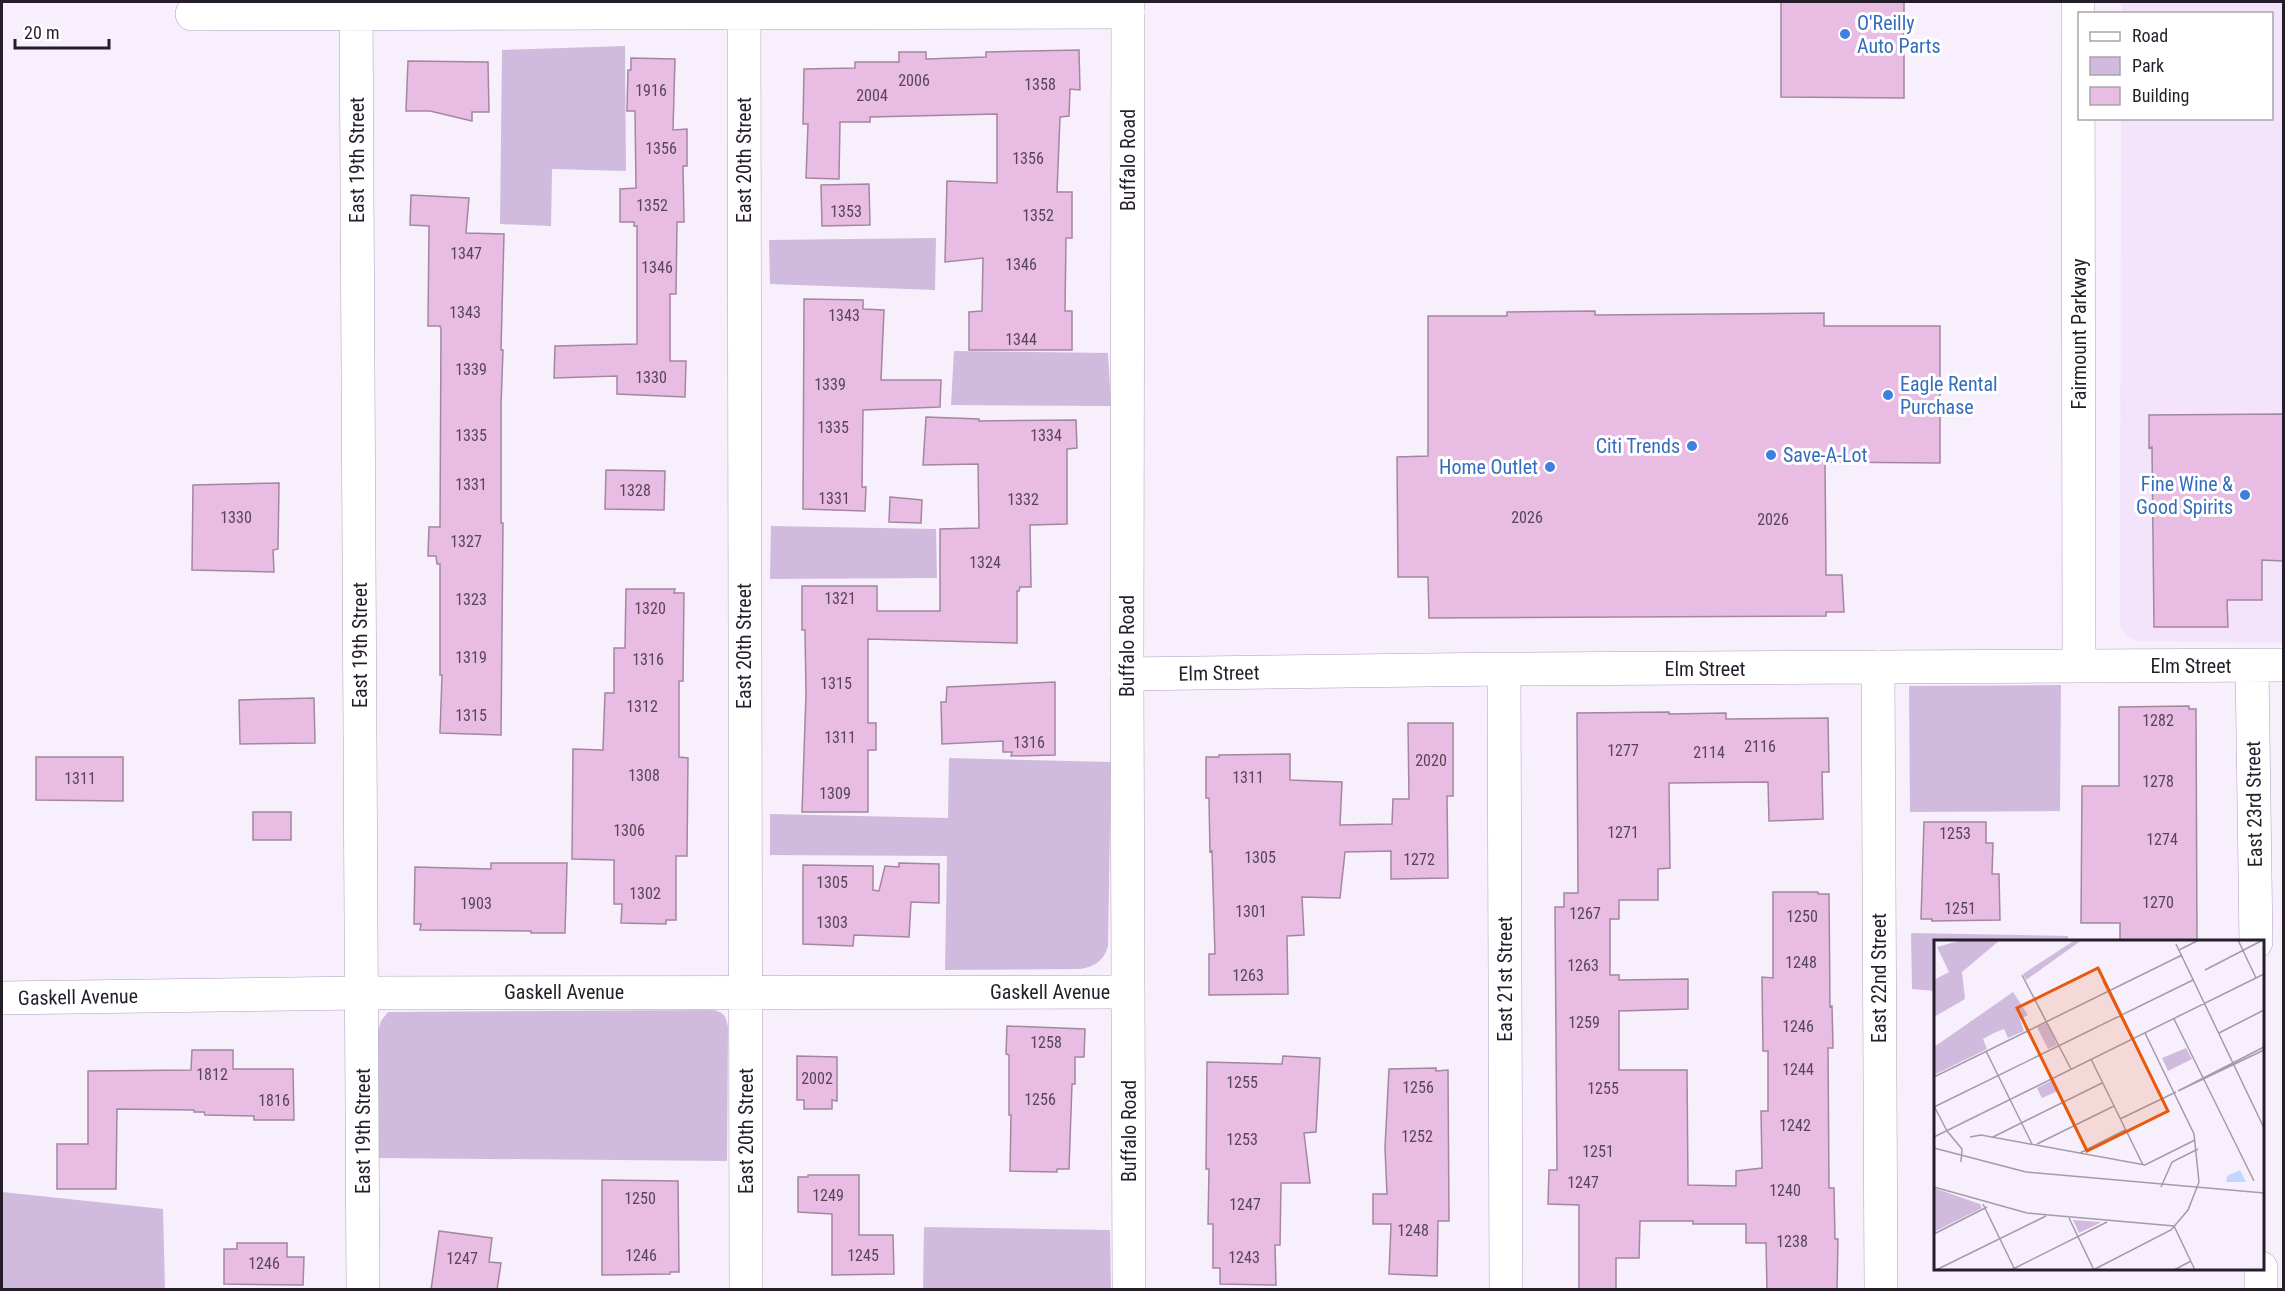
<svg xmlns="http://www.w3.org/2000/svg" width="2285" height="1291" viewBox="0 0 2285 1291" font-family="'Roboto Condensed',sans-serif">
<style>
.built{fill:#f3e4fc}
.green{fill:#d0bbde}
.building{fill:#e9bce4;stroke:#a387a0;stroke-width:1.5}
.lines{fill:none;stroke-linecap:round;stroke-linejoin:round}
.minor-casing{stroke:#b09ebd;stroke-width:34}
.secondary-casing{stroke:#b09ebd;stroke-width:34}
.minor{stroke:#fff;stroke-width:33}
.secondary{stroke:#fff;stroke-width:33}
.shop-dot{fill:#3f7fe0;stroke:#fff;stroke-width:2}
.labels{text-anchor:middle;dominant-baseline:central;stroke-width:6;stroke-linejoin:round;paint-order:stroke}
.number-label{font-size:16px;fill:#564658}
.shop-label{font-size:20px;fill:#366cbe;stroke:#fff;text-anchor:start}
.street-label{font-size:20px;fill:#251e2a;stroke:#fff}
.inset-road{fill:none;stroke:#a39ba8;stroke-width:1.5}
.view{fill:#e8590c;fill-opacity:0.15;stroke:#e8590c;stroke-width:3}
.inset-edge{fill:none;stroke:#251e2a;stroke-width:3}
</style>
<rect width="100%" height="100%" fill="#f7effc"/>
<path class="built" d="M2122,2h161v641l-146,-2 -10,-5 -7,-9 1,-508 151,-1v-104l-150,-1z"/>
<path class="green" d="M625,46l1,125 -74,-2 -1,57 -51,-2 2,-174z
M936,238l-1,52 -165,-6 -1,-44z
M954,351l154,2 3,53 -160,-1z
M771,526l165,3 1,49 -167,1z
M2061,685l-1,126 -150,1 -1,-126z
M949,758l162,4 -3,184c-4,15 -14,21 -28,23l-135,1 2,-114 -177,-1v-41l178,4z
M1911,933l157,3v5l-132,1 -1,49 -23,-2z
M714,1010c11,3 12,7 14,17l-1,134 -348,-3 -2,-124 4,-13 7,-9z
M2,1192l161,17 2,80h-163z
M924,1227l186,3 1,59h-188z"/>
<path class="building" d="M1781,2h123v96l-123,-1z
M1079,50l1,40 -10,-1 -1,27 -9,1 -3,75h15v46h-6l-1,73h7v39h-103v-38l13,-1 1,-53 -38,4 2,-81 50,2v-69l-127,3v5h-30l-1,57 -33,-1 2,-54h-5l1,-55 51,-1v-6h44v-10h27v7l60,-2v-5z
M631,58l44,1 -2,71 14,-1v37h-4l1,56h-7l-1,72h-6v67h16l-1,36 -68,-3v-18l-63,2 1,-32 82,-2v-118h-3v-4h-14v-33l16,-1 -1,-77h-8l1,-41h3z
M408,61l80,1 1,50h-17v9l-42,-10h-24z
M869,184l1,41 -48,1 -1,-41z
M411,195l58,3 -3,35 38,1 -3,116h2l-2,56v117h2l-2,212 -61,-2 2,-58h-2v-111h-3l-1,-8h-8l1,-29h11l1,-197 -1,-4h-12l1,-100 -19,-1z
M804,299l59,1v9l21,1 -3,70h60l-1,27 -77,3 -1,77h4l-1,24 -62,-2z
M1595,311v4l229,-2v13h116v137l-115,-1 1,113h16l2,37h-18v4l-397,2 -1,-41h-30l-1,-120 31,-1v-140h79v-4z
M2283,414v147l-21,-1v40h-35l1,27h-74l-2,-180 -3,1v-33z
M926,417l53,2v2l97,-1 1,28 -10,1v75l-37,1 1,62h-11l-1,4h-2v52l-149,-4v84h8v27h-8v62h-66l4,-118 -1,-64h-3v-44h75v25h63v-82l39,-1 -1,-64 -55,1z
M606,470l59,1 -1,39 -59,-1z
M279,483l-1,66 -5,1 1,22 -82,-2 1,-85z
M890,497l32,3 -1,23 -32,-1z
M626,589h49l-1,4h10l-1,88h-4v76l9,1 -1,98h-11v64h-10v4l-45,-1 1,-19h-8v-44l-42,-1 1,-110 30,1 2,-57h9v-45h11z
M1055,682v73l-44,1 1,-4h-9v-11l-61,3 -1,-42h5l1,-15z
M314,698l1,45 -75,1 -1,-44z
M2189,706v3h7l1,233h-77v-19h-39l1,-137h37v-79z
M1669,712v2l57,-1v6l102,-1 1,54h-7l1,47 -54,2 -1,-39 -99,1 1,85 -12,1v31h-39v19h-9v56h9v5l69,-1v30l-69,2v59h68l1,115 48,1v-15l26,-3 -1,-57h7v-60h-5l-1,-74 11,1v-86h45v2h11l1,113 2,-1 1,42h-5l1,140h5l1,51h3l-1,51h-70l-1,-47h-20v-19h-53v-3h-53l-1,37h-23v32h-37v-85l-31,-1 1,-34h8l-2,-263h9v-14h14l-1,-180z
M1408,723h45v73h-6l1,82 -57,1v-28l-46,1 -5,46 -38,-1 2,38 -17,1 1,58 -79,1v-41h6l-3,-103 -2,1 -1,-54h-3v-41h13v-2l71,-1v26l52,2 -2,43 52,-1 1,-25h16z
M36,757h87v44l-87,-1z
M253,812h38v28h-38z
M1924,822h62v21h7l-1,31h7l1,46 -68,1v-2h-11z
M491,863h76l-2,70h-34v-2l-111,-1 1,-6h-7l1,-57 76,2z
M899,863l40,1v39l-28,-1 -2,35 -55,-2 -1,11 -50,-2v-79l70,1v24l6,1 6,-25 14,1z
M1007,1026l78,3 -1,28h-9v27h-3l-3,85h-12v3l-47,-1 1,-56h-2v-60l-3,-1z
M192,1050h41v19h60l1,51h-40v-4l-49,-1 -1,-3h-10v-2l-77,-1 -1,80h-59v-45h31v-73l103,-1z
M797,1056l40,1v44l-5,-1v9h-28v-9h-7z
M1283,1056l37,2 -4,74 -12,1 6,50h-29l-1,62h-5l1,40 -56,-1v-16h-7v-44h-5l1,-55h-3l1,-107 75,2z
M1436,1068v3l12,-1 1,151h-11l-1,55 -48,-2 2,-50h-18v-30h14l-2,-46 4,-79z
M808,1175h51v60h34l1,39 -62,1v-61l-34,-2v-35h10z
M602,1180l76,1 1,91h-9v2l-68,1z
M439,1231l53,7 -3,24 12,1 -4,27h-66z
M237,1243h50v14h17l-1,28 -79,-1v-35h13z"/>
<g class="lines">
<defs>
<path id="minor" d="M356,2l7,1288
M744,2l2,1288
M2078,2l1,664
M192,14l936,-2
M2252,666l4,276
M1878,667l3,623
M1504,669l2,621
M1127,674l377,-5 780,-4
M2,998l360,-5 765,-1
M2261,1268v22"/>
<path id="secondary" d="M1128,2l-1,672 2,616"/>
</defs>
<use href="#minor" class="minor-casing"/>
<use href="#secondary" class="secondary-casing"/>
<use href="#minor" class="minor"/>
<use href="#secondary" class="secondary"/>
</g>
<g class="shop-dot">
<circle cx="1845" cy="34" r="6"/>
<circle cx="1888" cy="395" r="6"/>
<circle cx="1692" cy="446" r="6"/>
<circle cx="1771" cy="455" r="6"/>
<circle cx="1550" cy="467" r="6"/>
<circle cx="2245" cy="495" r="6"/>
</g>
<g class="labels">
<g class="number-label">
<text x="914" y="80">2006</text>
<text x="1040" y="84">1358</text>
<text x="651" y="90">1916</text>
<text x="872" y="95">2004</text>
<text x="661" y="148">1356</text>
<text x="1028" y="158">1356</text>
<text x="652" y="205">1352</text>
<text x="846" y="211">1353</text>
<text x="1038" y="215">1352</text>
<text x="466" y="253">1347</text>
<text x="1021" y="264">1346</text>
<text x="657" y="267">1346</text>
<text x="465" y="312">1343</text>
<text x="844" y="315">1343</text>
<text x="1021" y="339">1344</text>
<text x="471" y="369">1339</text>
<text x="651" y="377">1330</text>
<text x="830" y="384">1339</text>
<text x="833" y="427">1335</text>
<text x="471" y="435">1335</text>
<text x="1046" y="435">1334</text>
<text x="471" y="484">1331</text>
<text x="635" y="490">1328</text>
<text x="834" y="498">1331</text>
<text x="1023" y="499">1332</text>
<text x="236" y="517">1330</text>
<text x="1527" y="517">2026</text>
<text x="1773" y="519">2026</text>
<text x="466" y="541">1327</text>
<text x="985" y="562">1324</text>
<text x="840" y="598">1321</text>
<text x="471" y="599">1323</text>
<text x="650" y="608">1320</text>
<text x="471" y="657">1319</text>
<text x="648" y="659">1316</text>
<text x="836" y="683">1315</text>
<text x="642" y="706">1312</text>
<text x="471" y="715">1315</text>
<text x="2158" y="720">1282</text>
<text x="840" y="737">1311</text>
<text x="1029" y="742">1316</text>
<text x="1760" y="746">2116</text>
<text x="1623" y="750">1277</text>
<text x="1709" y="752">2114</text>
<text x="1431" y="760">2020</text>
<text x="644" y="775">1308</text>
<text x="1248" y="777">1311</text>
<text x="80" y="778">1311</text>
<text x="2158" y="781">1278</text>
<text x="835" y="793">1309</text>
<text x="629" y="830">1306</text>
<text x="1623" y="832">1271</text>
<text x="1955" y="833">1253</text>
<text x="2162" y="839">1274</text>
<text x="1260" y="857">1305</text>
<text x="1419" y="859">1272</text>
<text x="832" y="882">1305</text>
<text x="645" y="893">1302</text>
<text x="2158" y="902">1270</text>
<text x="476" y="903">1903</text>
<text x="1960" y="908">1251</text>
<text x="1251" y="911">1301</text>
<text x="1585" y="913">1267</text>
<text x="1802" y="916">1250</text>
<text x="832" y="922">1303</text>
<text x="1801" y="962">1248</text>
<text x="1583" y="965">1263</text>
<text x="1248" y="975">1263</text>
<text x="1584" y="1022">1259</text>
<text x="1798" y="1026">1246</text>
<text x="1046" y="1042">1258</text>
<text x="1798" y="1069">1244</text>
<text x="212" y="1074">1812</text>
<text x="817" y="1078">2002</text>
<text x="1242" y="1082">1255</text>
<text x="1418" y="1087">1256</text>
<text x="1603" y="1088">1255</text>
<text x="1040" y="1099">1256</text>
<text x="274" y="1100">1816</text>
<text x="1795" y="1125">1242</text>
<text x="1417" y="1136">1252</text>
<text x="1242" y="1139">1253</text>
<text x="1598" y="1151">1251</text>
<text x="1583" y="1182">1247</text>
<text x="1785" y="1190">1240</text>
<text x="828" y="1195">1249</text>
<text x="640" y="1198">1250</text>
<text x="1245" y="1204">1247</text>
<text x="1413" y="1230">1248</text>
<text x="1792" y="1241">1238</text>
<text x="641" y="1255">1246</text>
<text x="863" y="1255">1245</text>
<text x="1244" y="1257">1243</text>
<text x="462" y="1258">1247</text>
<text x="264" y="1263">1246</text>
</g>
<g class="shop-label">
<text x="1857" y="23">O'Reilly<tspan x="1857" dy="23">Auto Parts</tspan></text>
<text x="1900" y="384">Eagle Rental<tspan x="1900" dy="23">Purchase</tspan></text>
<text x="1680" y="446" text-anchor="end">Citi Trends</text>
<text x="1783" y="455">Save-A-Lot</text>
<text x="1538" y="467" text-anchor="end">Home Outlet</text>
<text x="2233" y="484" text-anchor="end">Fine Wine &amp;<tspan x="2233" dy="23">Good Spirits</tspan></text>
</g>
<g class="street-label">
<text transform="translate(357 160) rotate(-90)">East 19th Street</text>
<text transform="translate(744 160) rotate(-90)">East 20th Street</text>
<text transform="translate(1128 160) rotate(-90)">Buffalo Road</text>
<text transform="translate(2079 334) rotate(-90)">Fairmount Parkway</text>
<text transform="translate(360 645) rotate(-90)">East 19th Street</text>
<text transform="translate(744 646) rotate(-90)">East 20th Street</text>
<text transform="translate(1127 646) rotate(-90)">Buffalo Road</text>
<text x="2191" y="666">Elm Street</text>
<text x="1705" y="669">Elm Street</text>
<text transform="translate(1219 673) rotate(-1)">Elm Street</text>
<text transform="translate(2254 804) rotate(-91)">East 23rd Street</text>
<text transform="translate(1879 978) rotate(-90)">East 22nd Street</text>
<text transform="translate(1505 979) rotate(-90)">East 21st Street</text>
<text x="564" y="992">Gaskell Avenue</text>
<text x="1050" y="992">Gaskell Avenue</text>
<text transform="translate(78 997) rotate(-1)">Gaskell Avenue</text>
<text transform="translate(363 1131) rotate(-90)">East 19th Street</text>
<text transform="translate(746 1131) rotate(-90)">East 20th Street</text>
<text transform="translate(1129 1131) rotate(-90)">Buffalo Road</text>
</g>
</g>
<g transform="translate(1934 940)">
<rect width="330" height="330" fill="#f7effc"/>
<path d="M28,0h38l-38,32 3,27 -31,18v-37l15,-8 -12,-25zM141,0h7l-56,40 -3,-6zM79,52l15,23 -8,4 4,12 -16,7 -4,-9 -10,4 -11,6 4,10 -53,26v-28zM113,83l10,22 -9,4 -11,-22zM252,108l6,11 -24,12 -6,-13zM119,140l5,11 -16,7 -5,-10zM0,248l46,16 2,4 -48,24zM139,280l27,2v1l-21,10z" fill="#d0bbde"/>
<path d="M306,230l6,12h-20l1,-6z" fill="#c3d7fe"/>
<path class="inset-road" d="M304,0l18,38M242,4l88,184M245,10l20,-10M271,30l58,-30M88,35l49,94M169,41l29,58M240,79l80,162M285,93l45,-23M330,107l-86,44 86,-41M52,111l46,93M157,119l52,106M0,137l248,-122M0,166l13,25M0,167l259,-127M186,179l56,-27M13,191l15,18 -1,13M0,197l330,-163M36,197l11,-2 164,30 50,-25M59,197l109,-54M103,204l77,-38M0,208l92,24 238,21M146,213l45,-23M0,247l93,26 147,13 21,44M227,247l11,-25 26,-13M49,264l32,66M135,278l25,52M0,294l53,-27M2,330l110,-54M77,330l96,-48M159,330l78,-40 17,-20 11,-28 -5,-48 -49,-101M240,330l17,-9"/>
<path class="view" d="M164,28l70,143 -81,40 -70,-143z"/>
<rect width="330" height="330" class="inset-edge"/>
</g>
<rect width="2285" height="1291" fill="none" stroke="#251e2a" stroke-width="6"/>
<rect x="2078" y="12" width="195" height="108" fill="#ffffff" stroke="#a8a5aa" stroke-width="1.5"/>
<rect x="2090" y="32" width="30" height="9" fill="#ffffff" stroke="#a8a5aa" stroke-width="1.5"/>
<text x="2132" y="42" font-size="18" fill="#251e2a">Road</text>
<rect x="2090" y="57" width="30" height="18" fill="#d0bbde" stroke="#a8a5aa" stroke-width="1.5"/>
<text x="2132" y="72" font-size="18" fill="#251e2a">Park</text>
<rect x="2090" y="87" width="30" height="18" fill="#e9bce4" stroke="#a8a5aa" stroke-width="1.5"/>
<text x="2132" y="102" font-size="18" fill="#251e2a">Building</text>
<path d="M15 39v9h94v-9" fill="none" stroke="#251e2a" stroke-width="3"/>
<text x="24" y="39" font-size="18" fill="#251e2a" stroke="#ffffff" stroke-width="4.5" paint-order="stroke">20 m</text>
</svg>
